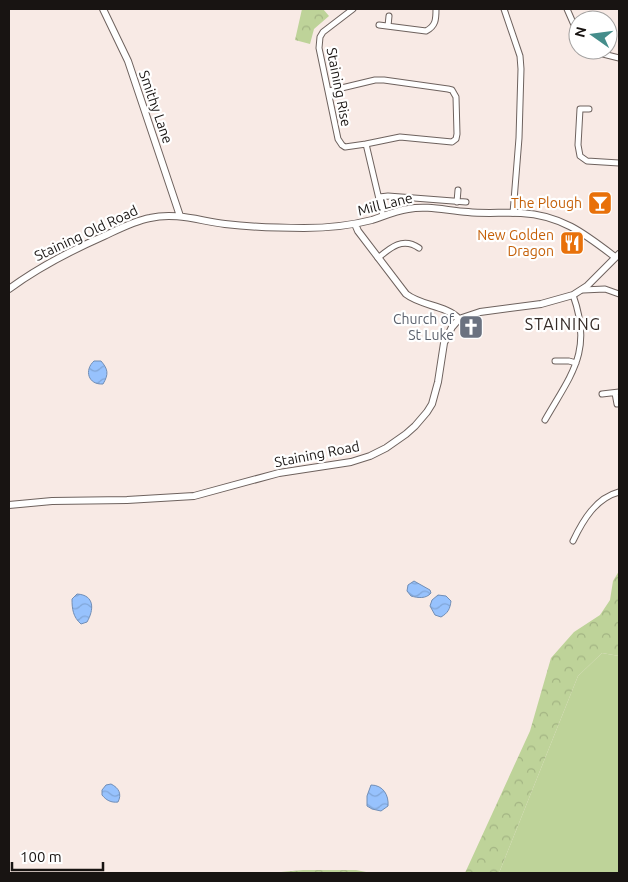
<svg xmlns="http://www.w3.org/2000/svg" width="628" height="882" viewBox="0 0 628 882" font-family="Ubuntu,sans-serif">
<style>
.grass{fill:#bed399}
.forest{fill:url(#forest-crowns)}
.water{fill:url(#water-waves);stroke:#718eb6}
.lines{fill:none;stroke-linecap:round;stroke-linejoin:round}
.minor-casing{stroke:#6e625e;stroke-width:7}
.tertiary-casing{stroke:#6e625e;stroke-width:8}
.minor{stroke:#fff;stroke-width:5}
.tertiary{stroke:#fff;stroke-width:6}
.labels{text-anchor:middle;dominant-baseline:central;stroke-width:4.5;stroke-linejoin:round;paint-order:stroke}
.street-label{font-size:14px;fill:#181412;stroke:#fff}
.food-label{font-size:14px;fill:#c56008;stroke:#fff;text-anchor:end}
.worship-label{font-size:14px;fill:#5b616d;stroke:#fff;text-anchor:end}
.quarter-label{font-size:16px;letter-spacing:1px;fill:#342a26;stroke:#fff}
</style>
<defs>
<pattern id="forest-crowns" width="20" height="18" patternUnits="userSpaceOnUse" patternTransform="scale(1.25)"><rect width="20" height="18" fill="#bed399"/><path d="M2 6a3 3 0 1 1 6 0M12 15a3 3 0 1 1 6 0" fill="none" stroke="#a3b483"/></pattern>
<pattern id="water-waves" width="16" height="10" patternUnits="userSpaceOnUse" patternTransform="scale(1.25)"><rect width="16" height="10" fill="#97c2fd"/><path d="M0 5q4-4 8 0t8 0" fill="none" stroke="#81a6d8"/></pattern>
</defs>
<rect width="100%" height="100%" fill="#f8eae5"/>
<path class="grass" d="M602,653l17,3v217h-120l79,-197z"/>
<path class="forest" d="M302,9h21l6,7 -15,13 -4,15 -15,-4z
M619,571v85l-17,-3 -24,23 -79,197h-34l65,-142 21,-73 23,-26 26,-17 10,-15 3,-19z
M303,870h53l15,3h-101z"/>
<path class="water" d="M94,361h7c7,8 8,13 2,23 -15,1 -19,-14 -9,-23z
M414,581l16,9 1,3c-5,6 -13,5 -20,3l-4,-5 1,-6z
M77,594c18,1 17,16 10,28l-6,2c-8,-7 -9,-15 -9,-25z
M438,595l8,1 5,5c-1,8 -3,12 -10,16l-6,-2 -5,-9 2,-6z
M111,784c8,4 11,10 7,18 -7,1 -12,-2 -16,-7v-5l4,-5z
M371,785c12,0 18,10 17,21l-7,5 -9,-2 -5,-3v-10z"/>
<g class="lines">
<defs>
<path id="minor" d="M353,9l-30,23 -3,5 -1,11 19,91 4,6 3,2 21,-3 17,72
M504,9l16,47 1,13 -2,69 -6,75
M567,9l11,25
M379,25l47,6c10,-5 10,-12 10,-22
M388,26l1,-10
M593,50l10,4 16,4
M329,91l46,-11h9l64,9 4,1 4,7 1,37 -1,5 -4,3 -52,-5 -34,7
M589,109h-9l-2,36 2,11 7,5 32,2
M379,197l9,-1 78,6
M457,202l1,-12
M378,258c13,-11 25,-21 41,-10
M583,290l22,-1 14,5
M555,361h14l7,2
M615,393l2,11
M602,394l17,-2
M545,420c27,-47 48,-69 28,-125
M573,541c10,-21 23,-43 46,-49"/>
<path id="tertiary" d="M103,9l25,52 52,155
M355,224l3,7 48,63c15,12 40,11 53,25
M9,289c30,-22 61,-38 95,-53 15,-7 30,-15 46,-18 26,-6 50,3 75,6 26,3 53,4 79,4 24,0 45,-2 68,-8 12,-4 23,-9 36,-11 20,-4 40,2 60,3 18,2 35,0 53,1 40,2 64,21 94,44
M9,505l43,-4 75,-1 67,-4 85,-23 72,-11 19,-6 16,-8 20,-14 9,-8 12,-14 5,-8 6,-22 6,-39 8,-16 7,-8 21,-7 61,-8 32,-9 14,-9 32,-32"/>
</defs>
<use href="#minor" class="minor-casing"/>
<use href="#tertiary" class="tertiary-casing"/>
<use href="#minor" class="minor"/>
<use href="#tertiary" class="tertiary"/>
</g>
<defs>
<symbol id="bar-square" viewBox="-11 -11 22 22"><rect x="-9" y="-9" width="18" height="18" rx="4" fill="#e8710a" stroke="#fff"/><path d="M-6-5H6L.8 .8V4.5H3.5V6h-7V4.5H-.8V.8Z" fill="#fff"/></symbol>
<symbol id="restaurant-square" viewBox="-11 -11 22 22"><rect x="-9" y="-9" width="18" height="18" rx="4" fill="#e8710a" stroke="#fff"/><path d="M-5-6h1v4h1v-4h1v4h1v-4h1v5L-1.5 .5V6h-2V.5L-5-1ZM5-6V6H3V1.5H1.5Q1.5-4 5-6Z" fill="#fff"/></symbol>
<symbol id="church-square" viewBox="-11 -11 22 22"><rect x="-9" y="-9" width="18" height="18" rx="4" fill="#6b7280" stroke="#fff"/><path d="M-1.2-6h2.4v3.5h3.3v2.4h-3.3V6h-2.4V-.1h-3.3v-2.4h3.3Z" fill="#fff"/></symbol>
</defs>
<g fill-rule="evenodd">
<use href="#bar-square" x="586" y="189" width="28" height="28"/>
<use href="#restaurant-square" x="558" y="229" width="28" height="28"/>
<use href="#church-square" x="457" y="313" width="28" height="28"/>
</g>
<g class="labels">
<g class="street-label">
<text transform="translate(339 87) rotate(79)">Staining Rise</text>
<text transform="translate(156 107) rotate(71)">Smithy Lane</text>
<text transform="translate(385 204) rotate(-14)">Mill Lane</text>
<text transform="translate(86 233) rotate(-25)">Staining Old Road</text>
<text transform="translate(317 454) rotate(-11)">Staining Road</text>
</g>
<g class="food-label">
<text x="582" y="203">The Plough</text>
<text x="554" y="235">New Golden<tspan x="554" dy="16">Dragon</tspan></text>
</g>
<g class="worship-label">
<text x="454" y="319">Church of<tspan x="454" dy="16">St Luke</tspan></text>
</g>
<g class="quarter-label">
<text x="563" y="324">STAINING</text>
</g>
</g>
<rect width="628" height="882" fill="none" stroke="#181412" stroke-width="20"/>
<g transform="translate(593 35) rotate(284)"><circle r="24" fill="#ffffff" stroke="#a3a1a0"/>
<path d="M0-4L9 19L0 12L-9 19Z" fill="#458d8b"/>
<text y="-8" font-size="14" font-weight="bold" text-anchor="middle" fill="#181412">N</text>
</g>
<path d="M12 862v8h91v-8" fill="none" stroke="#181412" stroke-width="2.5"/>
<text x="20" y="862" font-size="15" fill="#181412" stroke="#ffffff" stroke-width="4" paint-order="stroke">100 m</text>
</svg>
